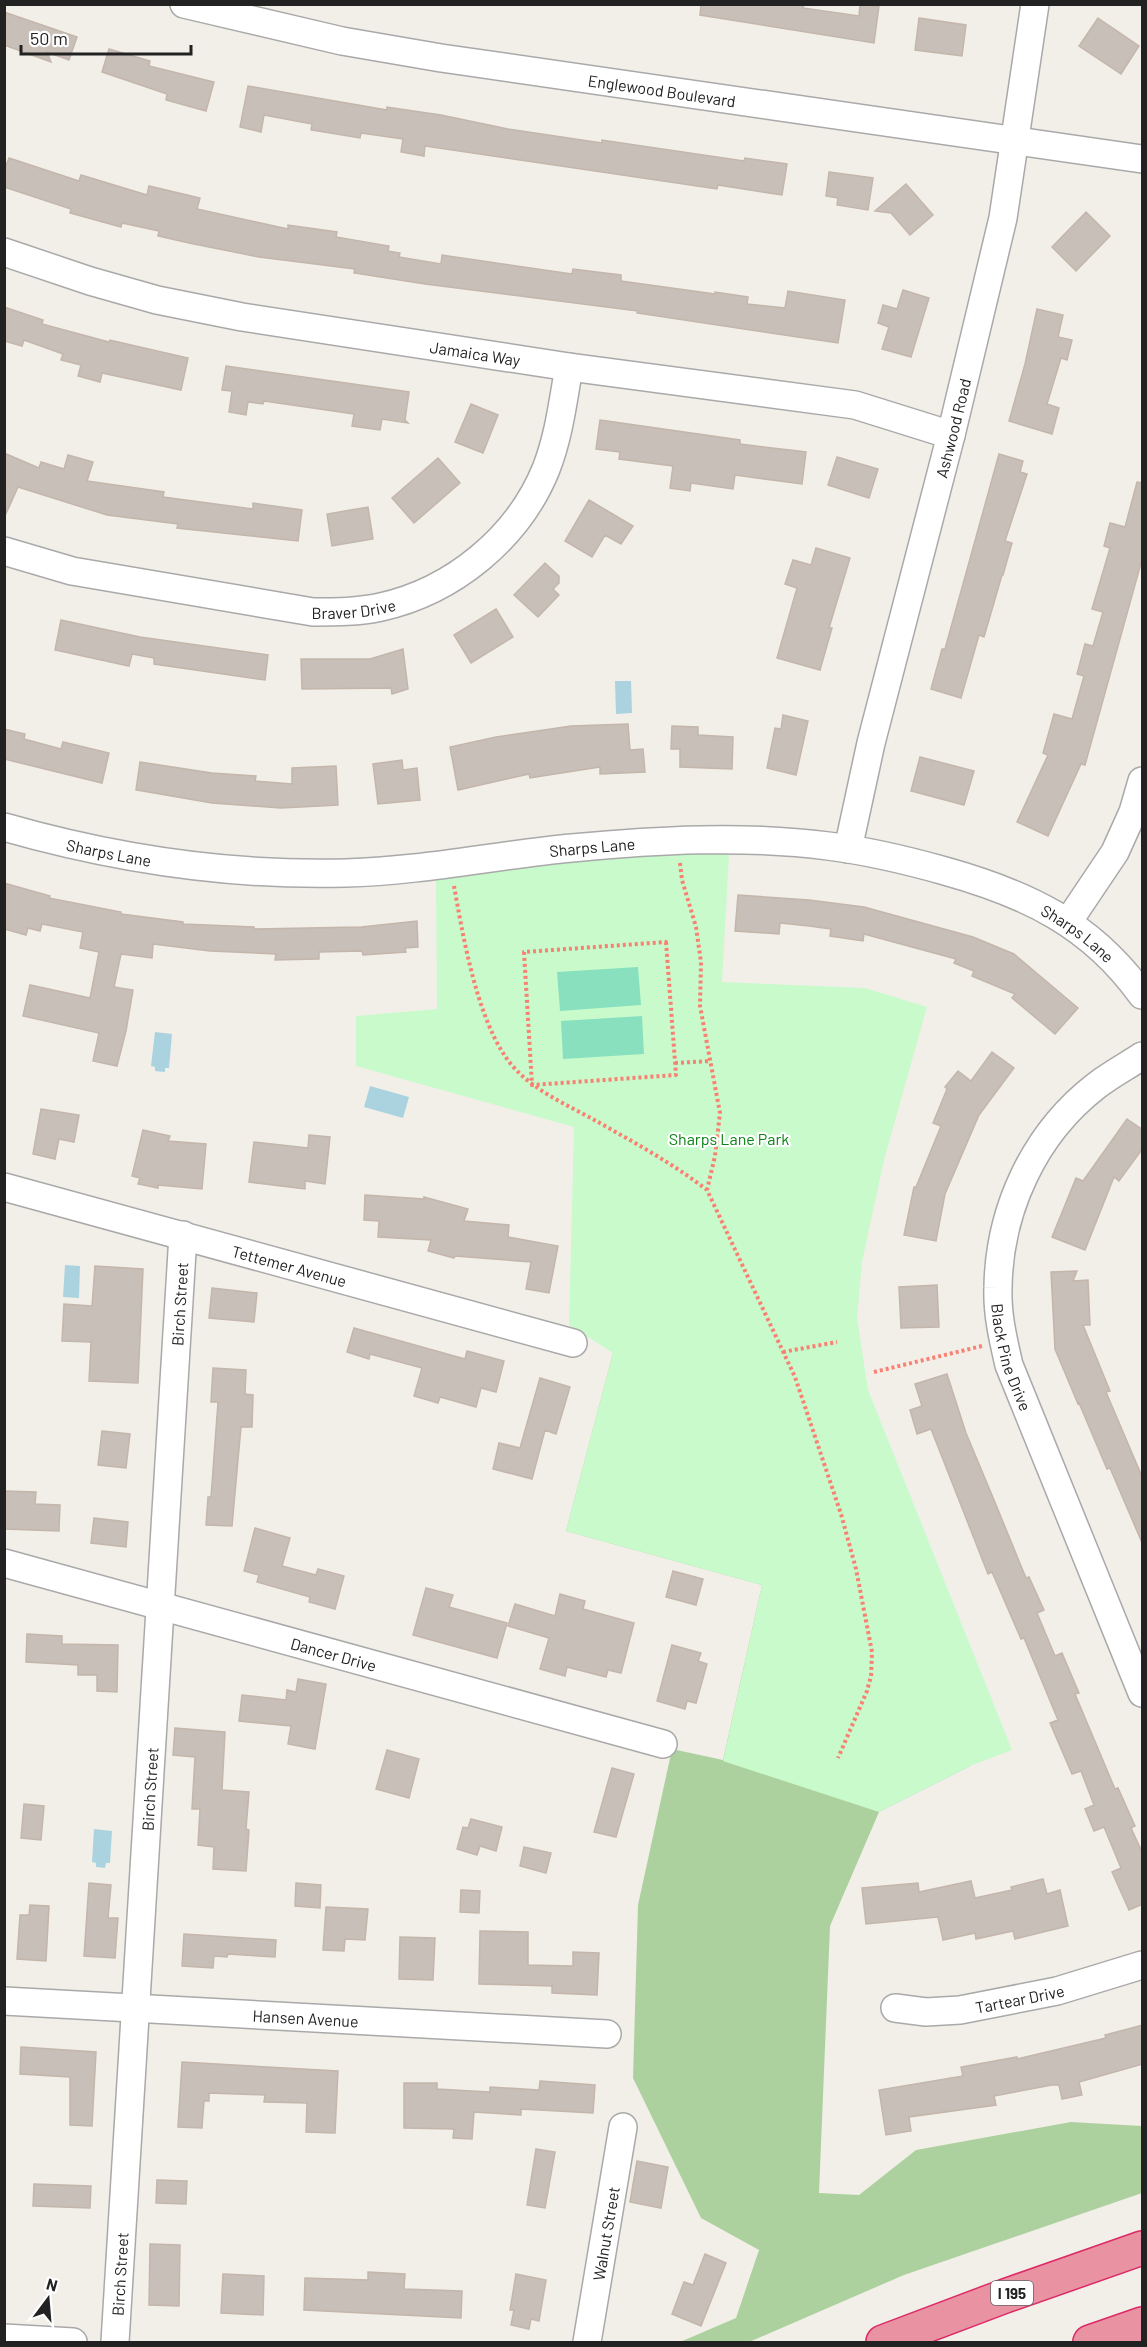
<svg xmlns="http://www.w3.org/2000/svg" width="1147" height="2347" viewBox="0 0 1147 2347" font-family="Barlow,sans-serif">
<style>
.forest{fill:#add19e}
.park{fill:#c8facc}
.pitch{fill:#88e0be}
.water{fill:#aad3df}
.building{fill:#c7bfb8;stroke:#c4b6ab;stroke-width:1.5}
.lines{fill:none;stroke-linecap:round;stroke-linejoin:round}
.minor-casing{stroke:#a9a9a9;stroke-width:30}
.motorway-casing{stroke:#dc2a67;stroke-width:36}
.path{stroke:#fa8072;stroke-width:4;stroke-dasharray:3 3;stroke-linecap:butt}
.minor{stroke:#fff;stroke-width:27}
.motorway{stroke:#e892a2;stroke-width:33}
.labels{text-anchor:middle;dominant-baseline:central;stroke-width:4.5;stroke-linejoin:round;paint-order:stroke}
.shield{fill:#fff;stroke:#646464;stroke-width:1.5}
.shield-label{font-size:15px;font-weight:bold;fill:#222}
.street-label{font-size:16px;fill:#222;stroke:#fff}
.park-label{font-size:16px;fill:#0c8416;stroke:#fff}
</style>
<rect width="100%" height="100%" fill="#f2efe9"/>
<path class="forest" d="M613,1353l357,413 -91,46 -49,114 -11,267 40,2 57,-45 155,-28 71,4v67l-238,82 -155,67h-69l56,-24 23,-68 -58,-32 -68,-140 5,-173 34,-156 51,11 39,-175 -196,-54z"/>
<path class="park" d="M729,854l-7,128 143,6 62,19 -43,153 -22,102 -5,56 11,72 144,360 -42,16 -91,46 -156,-51 39,-176 -196,-54 47,-178 -44,-28 5,-198 -218,-61v-50l81,-7 -1,-129 153,-23z"/>
<path class="pitch" d="M638,967l3,38 -81,6 -3,-39z
M642,1016l2,38 -81,5 -2,-38z"/>
<path class="water" d="M615,681h16l1,32 -16,1z
M155,1032l17,2 -3,34h-4v4l-10,-1v-4l-4,-1z
M370,1086l39,11 -6,21 -39,-11z
M65,1265l15,1 -1,32 -16,-1z
M94,1829l18,2 -2,32h-4l-1,5 -9,-1v-4l-4,-1z"/>
<path class="building" d="M701,4h103l-1,4 56,8 1,-12 19,2 -5,37 -174,-28z
M4,12l73,25 -8,23 -22,-8 4,10 -47,-17z
M919,18l47,7 -4,31 -47,-6z
M1098,18l41,28 -18,28 -42,-28z
M109,49l41,12 -1,5 65,16 -8,29 -40,-11 1,-6 -65,-22z
M248,86l139,24v-3l54,8 67,14 94,14v-3l142,21 1,-3 42,6 -5,31 -64,-10 -1,4 -292,-43 -1,10 -23,-4 2,-13 -42,-6 -1,5 -49,-8 1,-6 -48,-9 -3,17 -21,-5z
M9,158l70,23 2,-6 66,20 2,-9 51,12 -3,11 91,20v-4l49,7 -1,5 53,9 -1,5 12,2 -1,4 42,7 1,-9 130,19 1,-5 48,6v6l94,13v-2l33,5 -1,7 38,4 3,-17 57,9 -7,43 -201,-30 1,-2 -213,-27 -71,-11 1,-4 -96,-12 -70,-14 -31,-7 1,-5 -37,-8 -1,4 -51,-14 1,-4 -67,-22v-16z
M829,172l44,6 -5,32 -31,-5 1,-7 -12,-2z
M906,184l27,31 -23,20 -19,-22 -16,-2z
M1086,212l24,24 -34,35 -24,-24z
M903,290l26,8 -18,59 -29,-8 7,-22 -11,-4 5,-18 14,4z
M4,307l39,13 -1,4 67,18 1,-2 78,18 -7,32 -79,-17 -2,9 -22,-6 3,-11 -20,-5 2,-6 -39,-14 -2,6 -18,-5z
M1037,309l26,6 -5,22 14,3 -5,20 -6,-2 -14,46 12,4 -7,26 -43,-13 16,-57z
M226,366l183,26 -4,28 3,3 -26,-4 -2,11 -28,-4 2,-12 -90,-13 -1,3 -15,-2 -2,13 -17,-3 3,-21 -10,-1z
M471,404l27,11 -15,38 -28,-11z
M600,420l140,20v4l66,8 -4,32 -67,-9 -2,14 -42,-6 -1,8 -20,-3 3,-22 -54,-7 1,-7 -24,-3z
M4,453l35,15 2,-6 23,7 4,-14 25,7 -6,19 77,11 -1,5 90,12v-6l49,7 -4,31 -121,-13 1,-4 -71,-9 -89,-28 -14,31z
M999,454l24,7 -3,11 7,2 -22,67 7,2 -9,32h-1l-18,62 -5,-2 -18,63 -30,-9 11,-40h3z
M837,457l41,12 -9,29 -41,-13z
M438,458l22,25 -46,40 -22,-25z
M1137,482l6,1v73l-58,209 -4,-1 -33,72 -31,-14 31,-67 -5,-2 11,-39 18,5 12,-43 -7,-2 8,-30 8,2 10,-34 -11,-3 18,-61 -6,-2 6,-23 15,4z
M589,500l44,26 -12,18 -16,-9 -13,22 -27,-16z
M368,507l5,32 -41,7 -5,-32z
M816,548l34,10 -21,70h3l-12,42 -43,-12 20,-70 -12,-4 8,-24 18,5z
M545,563l14,13v7l-6,6 6,6 -21,22 -24,-22z
M496,609l17,28 -42,26 -17,-28z
M61,620l79,17 128,18 -3,25 -111,-16v-6l-22,-4 -3,12 -74,-16z
M403,649l5,40 -16,5 -1,-6 -89,1 -1,-30h69z
M783,715l25,6 -12,54 -29,-7 8,-40 6,1z
M628,724l2,26 13,-1 2,23 -45,2v-7l-70,11 -1,-4 -71,16 -8,-43 46,-10 75,-11z
M672,726l26,1v8l35,2 -1,32 -52,-2v-18h-9z
M4,729l21,5 -1,5 37,10 2,-7 46,11 -7,30 -98,-24z
M920,757l54,14 -10,34 -53,-14z
M402,760l1,10 14,-2 3,32 -42,4 -5,-40z
M140,762l72,11 44,3 -1,5 37,3v-16l44,-2 2,39 -57,3 -69,-5 -76,-13z
M4,883l46,13 -1,2 72,14v2l62,8v2l71,3v2l107,-2 56,-6 1,26 -13,1 1,4 -43,3 -1,-4 -43,1v7l-44,1 1,-6 -66,-3 -57,-7 -1,14 -31,-4 -7,33 19,3 -7,41 -9,35 -24,-5 6,-28 -76,-17 7,-31 60,13 9,-46 -19,-4 3,-16 -41,-8 -2,7 -12,-3 -2,7 -22,-6z
M738,895l71,5 55,7 109,30 41,17 64,54 -23,26 -43,-36 3,-4 -43,-18 2,-5 -20,-8 2,-4 -92,-25 -1,7 -33,-5 1,-7 -22,-3 -29,-3 -1,11 -44,-3z
M992,1052l22,16 -35,47 -34,79 -9,47 -32,-6 10,-48h2l25,-61 -8,-3 14,-34 -2,-2 13,-16 13,10z
M41,1109l38,6 -5,27 -15,-3 -4,20 -22,-5z
M1127,1119l16,11v18l-24,33 -5,-4 -29,73 -33,-13 24,-59 7,3z
M143,1130l27,6 -2,5 38,3 -4,45 -44,-4v3l-20,-4 2,-6 -8,-2z
M309,1135l21,2 -5,47 -20,-3v8l-56,-7 5,-40 54,6z
M365,1195l59,4v-2l44,12 -4,12 45,4 -1,12 50,9 -9,47 -23,-4 5,-27 -76,-6 -1,2 -26,-7 3,-11 -53,-3 1,-16 -15,-1z
M95,1266l48,3 -5,114 -49,-2 2,-39 -29,-1 2,-37 28,2z
M1077,1271l-4,10 15,-1 2,45h-7l27,66 -4,1 37,87v66l-33,-77 -3,1 -28,-66 -1,1 -23,-55 -4,-77z
M937,1285l2,42 -38,1 -2,-41z
M212,1288l45,5 -3,29 -45,-4z
M354,1328l111,31 2,-8 37,10 -8,31 -15,-4 -5,19 -36,-10 -2,6 -24,-7 8,-28 -52,-14 -1,5 -22,-7z
M213,1368l33,2 -1,24 8,1 -1,32h-11l-9,99 -26,-1 2,-28h3l7,-95h-7z
M947,1374l19,59 28,67 32,78 3,-1 15,33 -7,3 18,43 7,-3 17,40 -4,1 40,95 3,-1 17,38 -4,2 12,26v50l-14,6 -17,-38 9,-4 -17,-41 -10,4 -9,-22 9,-4 -13,-34 -9,3 -22,-51 8,-3 -34,-82 -3,1 -29,-67 -4,2 -57,-145 -14,5 -7,-24 12,-4 -7,-22z
M540,1378l30,9 -14,47 -11,-4 -13,49 -39,-10 6,-26 21,5z
M102,1431l28,3 -4,34 -28,-3z
M4,1491l32,1 -1,12 25,1 -1,26 -55,-2z
M94,1518l34,4 -2,25 -35,-4z
M255,1528l35,10 -8,28 34,9 2,-6 26,7 -9,33 -26,-7 1,-5 -53,-15 2,-7 -15,-4z
M673,1571l30,8 -7,26 -30,-8z
M426,1588l27,7 -4,12 58,16 -10,35 -84,-23z
M560,1594l25,7 -2,8 51,14 -13,50 -13,-3 -2,7 -39,-10 -2,9 -25,-7 9,-31 -41,-12 7,-22 40,12z
M27,1634l35,2v8l56,1 -1,47 -20,-1v-16h-19v-10l-52,-3z
M672,1645l29,8 -3,8 9,3 -11,39 -9,-2 -2,8 -28,-8z
M298,1679l28,5 -11,65 -27,-5 3,-18 -52,-5 3,-26 44,5 1,-10 9,2z
M175,1728l50,4 -3,58 27,2 -3,37 3,1 -3,41 -33,-2 1,-22 -16,-2 2,-36h-8l3,-52 -22,-2z
M387,1750l32,9 -10,39 -33,-9z
M612,1768l22,6 -18,63 -22,-5z
M24,1804l20,2 -3,34 -20,-2z
M471,1819l31,8 -6,24 -16,-5 -3,9 -20,-6 6,-22 5,1z
M524,1847l27,6 -5,20 -26,-7z
M1043,1879l4,15 13,-4 8,36 -53,13 -2,-8 -37,8 -1,-6 -32,7 -5,-23 -72,7 -4,-36 56,-5 1,9 52,-11 4,17 37,-8 -1,-3z
M89,1883l22,2 -3,33h10l-3,40 -31,-2z
M296,1883l25,2 -1,23 -25,-2z
M461,1890l19,1 -1,22 -19,-1z
M30,1905l19,1 -3,55 -29,-2 3,-44h9z
M326,1907l42,2 -3,31 -20,-1 -1,12 -21,-1z
M480,1931l48,1v33l45,1v-14l26,1 -2,42 -45,-2v-7l-73,-2z
M184,1934l92,6 -1,17 -47,-3 -1,3 -13,-1 -1,12 -31,-2z
M400,1937l35,1 -2,42 -34,-1z
M1143,2025v39l-64,18 3,13 -20,4 -3,-14h-7l-58,11 2,9 -87,12 2,14 -25,4 -7,-45 84,-14 -2,-9 56,-10v2l89,-21 -1,-3z
M21,2047l75,5 -4,74 -22,-1v-48l-50,-3z
M182,2062l156,9 -3,62 -29,-1 1,-29 -43,-1 1,-7 -56,-2v8h-5l-2,27 -24,-1z
M540,2081l55,4 -2,28 -72,-4v6l-47,-3 -2,27 -19,-1 1,-9 -50,-1v-45h33v6l53,3v-5l49,3z
M536,2149l19,3 -10,56 -18,-3z
M637,2161l31,6 -7,41 -31,-6z
M157,2180l30,1 -1,23 -30,-1z
M34,2184l57,2 -1,22 -57,-2z
M150,2244l30,1 -1,61 -30,-1z
M705,2254l21,9 -25,63 -29,-12 12,-32 9,3z
M368,2272l37,2 -1,15 58,2 -1,27 -157,-8 1,-32 63,2z
M223,2274l41,2 -1,39 -42,-2z
M516,2274l30,6 -7,41 -8,-2 -2,10 -18,-4 3,-15h-4z"/>
<g class="lines">
<defs>
<g id="minor">
<path id="s1" d="M184,4l158,37 99,17 701,101"/>
<path id="s2" d="M4,252l86,29 67,19 85,17 327,50 286,38 96,30"/>
<path id="s3" d="M4,551l68,20 241,41c23,0 45,0 68,-5 72,-16 137,-69 165,-138 13,-33 17,-68 23,-102"/>
<path id="s4" d="M4,827c112,32 226,49 342,46 76,-2 150,-18 226,-25 84,-8 172,-13 256,-2 40,5 78,14 117,25 82,23 146,53 197,124"/>
<path id="s5" d="M848,849l23,-106 80,-308 52,-217 32,-214"/>
<path d="M1068,922l47,-70 18,-40 9,-31"/>
<path id="s6" d="M1142,1056c-15,10 -32,19 -46,30 -62,48 -97,124 -98,202 -1,26 5,51 11,77l133,328"/>
<path id="s7" d="M4,1187l569,156"/>
<path id="s8" d="M4,1563l659,181"/>
<path id="s9" d="M4,2001l603,33"/>
<path id="s10" d="M895,2008l31,4 34,-2 97,-19 85,-26"/>
<path d="M4,2338l69,4"/>
<path id="s11" d="M115,2342l68,-1107"/>
<path id="s12" d="M587,2342l36,-215"/>
</g>
<path id="motorway" d="M883,2342l122,-46 137,-48
M1090,2342l52,-18"/>
</defs>
<use href="#minor" class="minor-casing"/>
<use href="#motorway" class="motorway-casing"/>
<path class="path" d="M680,863l2,17 14,47 5,35 -1,44 20,107 -5,43 -8,34
M454,886c9,50 22,127 51,170 21,32 61,48 93,66 37,21 74,41 109,68l88,187 46,137 15,55 16,83 -1,24 -4,15 -29,67
M666,942l10,133 -144,10 -8,-133z
M675,1063l36,-2
M783,1352l54,-10
M874,1372l108,-26"/>
<use href="#minor" class="minor"/>
<use href="#motorway" class="motorway"/>
</g>
<g class="labels">
<rect class="shield" x="991" y="2281" width="42" height="24" rx="4.5"/>
<g class="shield-label">
<text x="1012" y="2293">I 195</text>
</g>
<g class="street-label">
<text stroke="none"><textPath href="#s1" startOffset="486">Englewood Boulevard</textPath></text>
<text stroke="none"><textPath href="#s2" startOffset="483">Jamaica Way</textPath></text>
<text stroke="none"><textPath href="#s5" startOffset="434">Ashwood Road</textPath></text>
<text stroke="none"><textPath href="#s3" startOffset="356">Braver Drive</textPath></text>
<text stroke="none"><textPath href="#s4" startOffset="594">Sharps Lane</textPath></text>
<text stroke="none"><textPath href="#s4" startOffset="108">Sharps Lane</textPath></text>
<text stroke="none"><textPath href="#s4" startOffset="1098">Sharps Lane</textPath></text>
<text stroke="none"><textPath href="#s7" startOffset="296">Tettemer Avenue</textPath></text>
<text stroke="none"><textPath href="#s11" startOffset="1040">Birch Street</textPath></text>
<text stroke="none"><textPath href="#s6" startOffset="358">Black Pine Drive</textPath></text>
<text stroke="none"><textPath href="#s8" startOffset="342">Dancer Drive</textPath></text>
<text stroke="none"><textPath href="#s11" startOffset="554">Birch Street</textPath></text>
<text stroke="none"><textPath href="#s10" startOffset="126">Tartear Drive</textPath></text>
<text stroke="none"><textPath href="#s9" startOffset="302">Hansen Avenue</textPath></text>
<text stroke="none"><textPath href="#s12" startOffset="110">Walnut Street</textPath></text>
<text stroke="none"><textPath href="#s11" startOffset="68">Birch Street</textPath></text>
</g>
<g class="park-label">
<text x="729" y="1138">Sharps Lane Park</text>
</g>
</g>
<rect width="1147" height="2347" fill="none" stroke="#222222" stroke-width="12"/>
<g transform="translate(48 2299) rotate(16)" stroke="#ffffff" stroke-width="4.5" paint-order="stroke">
<path d="M0-4.5L10 22L0 15L-10 22Z" fill="#222222"/>
<text y="-9" font-size="16" font-weight="bold" text-anchor="middle" fill="#222222">N</text>
</g>
<path d="M21 45v9h170v-9" fill="none" stroke="#222222" stroke-width="3"/>
<text x="30" y="45" font-size="18" fill="#222222" stroke="#ffffff" stroke-width="4.5" paint-order="stroke">50 m</text>
</svg>
